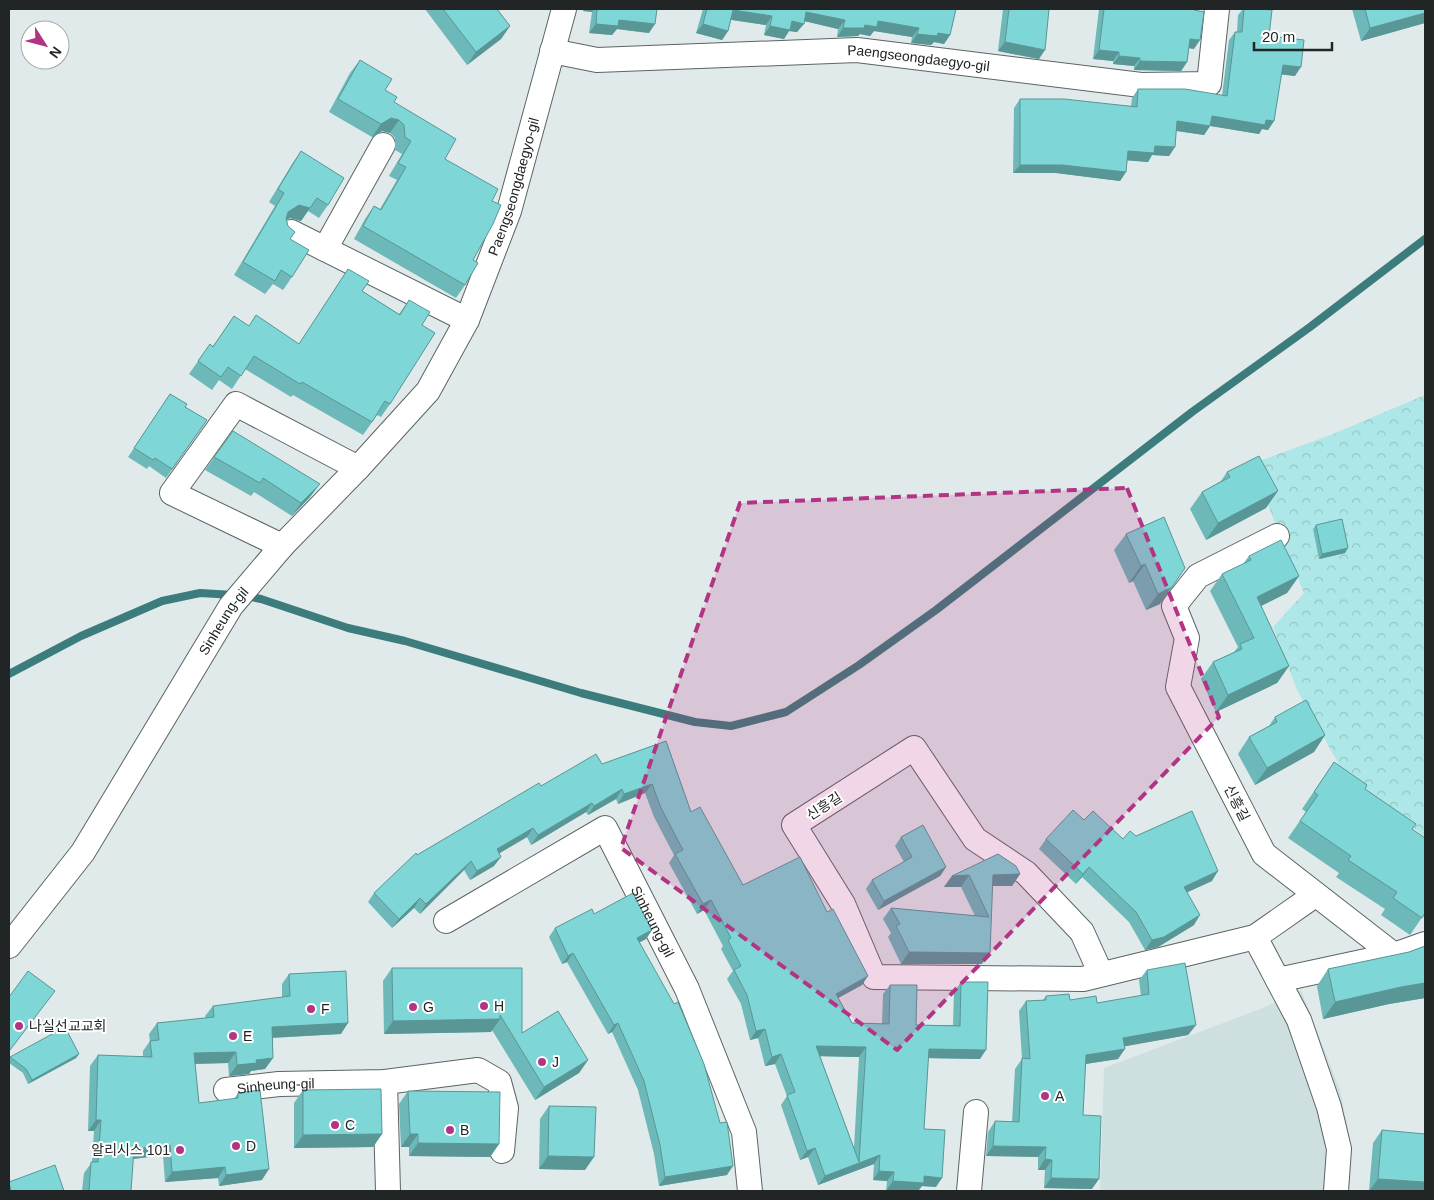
<svg xmlns="http://www.w3.org/2000/svg" width="1434" height="1200" viewBox="0 0 1434 1200" font-family="Helvetica,'Noto Sans KR',sans-serif">
<style>
.built{fill:#cedfdf}
.forest{fill:url(#forest-crowns)}
.lines{fill:none;stroke-linecap:round;stroke-linejoin:round}
.stream{stroke:#3d7c7c;stroke-width:8}
.minor-casing{stroke:#5c6464;stroke-width:26}
.minor{stroke:#fff;stroke-width:24}
.wall{fill:#6db8b8;fill-rule:evenodd}
.shaded-wall{fill:#599696}
.building{fill:#7fd6d6;stroke:#599696;fill-rule:evenodd}
.marked{fill:#b23484;fill-opacity:0.2;stroke:#b23484;stroke-width:4;stroke-dasharray:10 6;stroke-linejoin:round}
.poi-dot{fill:#b23484;stroke:#fff;stroke-width:2}
.labels{text-anchor:middle;dominant-baseline:central;stroke-width:4;stroke-linejoin:round;paint-order:stroke}
.street-label{font-size:14px;fill:#222525;stroke:#fff}
.poi-label{font-size:14px;fill:#222525;stroke:#fff;text-anchor:start}
</style>
<defs>
<pattern id="forest-crowns" width="20" height="18" patternUnits="userSpaceOnUse" patternTransform="scale(1.25)"><rect width="20" height="18" fill="#aee7e7"/><path d="M2 6a3 3 0 1 1 6 0M12 15a3 3 0 1 1 6 0" fill="none" stroke="#95c6c6"/></pattern>
</defs>
<rect width="100%" height="100%" fill="#e1eaea"/>
<path class="built" d="M1301,990l39,100 5,24 2,10 -3,67h-244l4,-123 159,-60z"/>
<path class="forest" d="M1425,395v442l-83,-67 -45,-80 -24,-63 31,-34 -53,-129 77,-28z"/>
<g class="lines">
<path class="stream" d="M246,596l15,3 87,29 57,13 176,52 114,29 36,4 55,-14 73,-47 77,-55 256,-198 118,-85 115,-88
M9,674l72,-38 81,-35 38,-8 34,2"/>
<defs>
<g id="minor">
<path id="s1" d="M552,51l45,9 260,-10 284,35 68,-1 8,-75"/>
<path d="M291,232l176,88"/>
<path d="M325,249l58,-104"/>
<path d="M1277,536l-79,40 -24,30 13,32 -9,49 86,167 130,101 -116,25"/>
<path d="M282,546l-110,-53 64,-89 122,64"/>
<path id="s2" d="M446,921l159,-93 82,161 57,143 6,59"/>
<path d="M1255,937l44,83 30,87 10,42 -3,42"/>
<path id="s3" d="M9,946l74,-94 148,-246 51,-60 76,-78 70,-77 39,-71 42,-109 55,-202"/>
<path d="M1394,955l31,-11"/>
<path d="M1101,974l-19,-42 -56,-59 -51,-34 -61,-91 -120,77 49,79 31,73 209,2 172,-42 60,-42"/>
<path d="M385,1082l3,109"/>
<path id="s4" d="M226,1090l53,-6 106,-2 93,-12 21,12 7,26 -4,43"/>
<path d="M969,1191l7,-79"/>
</g>
</defs>
<use href="#minor" class="minor-casing"/>
<use href="#minor" class="minor"/>
</g>
<path class="wall" d="M425,9h72l13,17 -9,13 -34,26z
M584,9h73l-8,24 -32,-4 -5,6 -23,-2 3,-21 -9,-1z
M703,9h253l-6,26 -6,9 -10,-2 -3,3 -20,-2 1,-6 -38,-6 -4,5 -10,-2 -2,2 -21,1 1,-8 -34,-8 -7,11 -8,-1 -5,8 -20,-4 2,-10 -35,-5 -3,11 -6,9 -26,-7z
M1003,9h46l-10,50 -41,-8z
M1099,9h96l-1,40 -5,-1 -2,14 -6,9 -47,-1v-4l-21,-2v-3l-20,-2z
M1243,9h19l7,27 26,40 -14,-2 -7,47 -6,9 -6,-1 -3,5 -49,-8 -6,9 -28,-4 -1,16 -6,9 -17,-1 -4,7 -21,-2 -1,12 -6,9 -64,-8h-43l1,-65 6,-9 111,7 1,-8 6,-9 84,7 7,-56 6,-8h2l1,-17z
M1352,9h73v14l-64,18z
M360,60l25,30 9,12 51,57 47,42 -27,84 -9,13 -102,-59 11,-20 9,-13 6,3 17,-29 -8,-4 13,-22 -7,-4v-12l-5,-5 -8,-2 -10,6 -43,-25 21,-39z
M301,151l27,54 -9,13 -11,-7 -7,10 -11,-3 -3,2 3,19 2,38 -9,13 -10,-6 -8,10 -31,-19 41,-69 -6,-4 23,-38z
M348,269l14,22 37,23 10,-14 13,25 -32,79 -9,13 -4,-2 -14,20 -70,-40 -2,2 -46,-28 -13,20 -13,-9 -7,10 -23,-16 21,-30 3,2 21,-30 14,10 51,18z
M170,394l15,13 22,13 -41,58 -17,-12 -2,3 -19,-12z
M233,431l77,66 -18,19 -38,-24 -3,4 -46,-26z
M1227,472l39,36 -60,32 -16,-31 12,-17 19,-11z
M1164,517l-4,87 -14,6 -13,-29 -4,2 -15,-33 12,-16z
M1316,525l29,28 -26,6 -6,-30z
M1249,556l50,20 -12,17 -26,13 28,60 -12,17 -61,29 -15,-33 12,-17 21,-10 4,-5 -28,-56 12,-17 21,-10z
M1275,717l50,18 -11,17 -59,33 -17,-31 11,-17 20,-11z
M666,741l25,71 52,73 119,100 -24,13 14,25 30,1 1,-30 7,-9 26,40h37l1,-33 7,-10 19,77 -52,-1 -4,71 12,58 -14,-1 -4,5h-32l1,-10 -14,-1 1,-16 -56,21 -10,-28 -8,3 -9,-26 -10,-29 6,-9 -12,-32 -10,2 -7,-28 -8,2 -9,-36 -14,-25 6,-8 -12,-22 2,-3 -19,-36 -7,4 -28,-51 5,-8 -20,-38 -9,-24 -27,11 -2,-5 -28,16 -2,-3 -55,33 -4,-8 -28,16 -5,13 -24,14 -6,-10 -44,44 -6,-6 -22,20 -24,-26 6,-9 43,-38 124,-69zM820,1056l39,1 -5,91z
M1334,762l31,27 47,40 13,84 -15,22 -29,-20 4,-6 -49,-32 3,-4 -51,-35 18,-26 -4,-3z
M1084,820l39,19 13,-3 76,45 -25,11 7,33 -36,22 -13,3 -16,-28 -47,-45 -6,7 -37,-35 7,-10z
M901,837l45,30 -6,9 -62,34 -12,-21 6,-9 32,-18 -9,-16z
M1020,874l-8,12h-20l-10,78h-81l-13,-27 3,-4 -8,-14 8,-11 84,8 -14,-29h-17l8,-11z
M594,914l58,16 -6,9 -7,3 88,233 -68,11 -5,-32 -16,-64 -26,-58 -4,2 -41,-72 -5,2 -13,-27 6,-9z
M1425,946v52l-36,6 -66,15 -6,-33 11,-17 81,-17z
M392,968h130v65l66,27 -9,13 -44,27 -43,-70 -1,2 -107,2 -1,-53z
M1147,970l49,55 -8,10 -64,11 -6,13 -33,5 -2,51 9,74 -48,-1 1,-18h-7v-13l-52,-1 2,-24 7,-11 17,1 3,-53 7,-10 -3,-48 7,-10 17,-1 3,-4 24,4 27,3 44,-7 -2,-16z
M289,974l52,60 -68,4v20l-8,11 -14,2 -2,3 -20,2 -1,-13 -33,1 4,39 35,-4 4,-6 24,87 -43,6 -1,-8 -53,4 -2,-27 -30,4 -2,32h-49l2,-18 8,-11 2,-31h-6l2,-65 8,-11 45,2v-6l7,-10 -1,-7 8,-11 49,-5 -1,-2 8,-10 69,-9v-13z
M79,1054l-3,4 -48,26 -5,-11 -14,-10v-4l1,-2z
M303,1090l79,44 -9,13 -79,1v-45z
M408,1091l91,53 -9,13 -81,-1v-9h-8l-2,-43z
M549,1106l36,64 -46,-1 1,-50z
M1382,1130l43,61h-56l4,-48z"/>
<path class="shaded-wall" d="M585,9h9l-2,3 -9,-1z
M733,10l39,6 -6,9 -39,-6z
M806,12l39,8 -7,9 -38,-9z
M1425,13v10l-64,18 9,-13z
M619,20l36,4 -6,9 -32,-4 -5,6 -23,-2 7,-9z
M792,21l12,3 -7,8 -8,-1 -5,8 -20,-4 6,-9z
M878,21l41,7 -7,9 -38,-6 -4,5 -10,-2 -2,2 -21,1 6,-9 22,-3z
M703,24l25,7 -6,9 -26,-7z
M510,26l-9,13 -34,26 9,-13z
M938,33l12,2 -6,9 -10,-2 -3,3 -20,-2 6,-9z
M1190,39l10,1 -6,9 -11,-2z
M1005,42l40,8 -6,9 -41,-8z
M1099,50l20,2 -6,9 -20,-2z
M1119,56l21,2 -6,8 -21,-2z
M1140,61l47,1 -6,9 -47,-1z
M1283,65l18,2 -6,9 -18,-2z
M1212,116l54,4 8,1 -6,9 -6,-1 -3,5 -54,-9z
M391,118l8,2 -9,13 -8,-2 -10,6 9,-13z
M1177,121l33,5 -6,9 -33,-5z
M1155,146l20,1 -6,9 -17,-1 -4,7 -26,-2 6,-9z
M1020,165h42l64,7 -6,9 -64,-8h-43z
M299,205l11,3 -9,13 -11,-3 -11,7 9,-13z
M320,484l-10,13 -18,19 9,-13z
M1278,491l-12,17 -60,32 12,-17z
M1348,548l-3,5 -26,6 3,-5z
M1145,564l-12,17 -4,2 12,-17z
M1299,576l-12,17 -42,21 12,-17z
M1172,587l-12,17 -14,6 12,-16z
M1289,666l-12,17 -61,29 12,-17z
M1325,735l-11,17 -59,33 12,-17z
M652,784l-7,9 -27,11 6,-10z
M622,789l-6,10 -28,16 6,-9z
M592,803l-6,9 -55,33 7,-10z
M533,828l-6,9 -37,22 7,-10z
M501,857l-7,9 -24,14 7,-9z
M471,861l-7,9 -44,44 6,-10z
M946,867l-6,9 -62,34 6,-9z
M1089,867l-7,10 -6,7 7,-10z
M1218,871l-6,10 -35,16 7,-10z
M1020,874l-8,12h-28l9,-11z
M969,875l-8,12h-17l8,-11z
M420,898l-6,10 -22,20 7,-9z
M711,900l-7,10 -7,4 6,-10z
M1200,915l-6,10 -36,22 -13,3 7,-10z
M652,930l-6,9 -15,8 6,-9z
M909,952l81,1 -8,11h-81z
M573,953l-6,9 -5,2 6,-8z
M868,976l-6,9 -33,18 7,-9z
M1425,983v15l-36,6 -66,15 12,-17 66,-15z
M500,1019l-9,13 -107,2 9,-13z
M348,1023l-7,11 -76,4 7,-11z
M618,1023l-6,9 -4,2 6,-9z
M1196,1025l-8,10 -72,13 7,-10z
M765,1029l-7,9 -8,2 6,-9z
M816,1046l50,1 -7,10 -49,-1z
M929,1049l57,1 -6,9 -58,-1z
M1125,1049l-7,10 -39,6 7,-10z
M236,1052l-8,11 -42,1 8,-11z
M79,1054l-3,4 -48,26 4,-4z
M781,1054l-6,10 -10,2 7,-9z
M273,1058l-8,11 -14,2 -2,3 -20,2 8,-11 19,-5z
M588,1060l-9,13 -44,27 9,-13z
M96,1120h5l-7,11h-6z
M382,1134l-9,13 -79,1 9,-13z
M410,1134h8l-9,13h-8z
M418,1143l81,1 -9,13 -81,-1z
M170,1145l-7,10 -37,5 8,-11z
M993,1146l53,1 -8,10 -52,-1z
M815,1148l-7,9 -8,3 7,-9z
M880,1155l-6,9 -56,21 7,-9z
M548,1156l46,1 -9,13 -46,-1z
M1045,1159l7,1 -7,10h-7z
M733,1166l-6,9 -68,11 6,-9z
M225,1167l-7,11 -53,4 7,-10z
M269,1169l-7,11 -43,6 7,-11z
M879,1171l15,1 -7,9 -14,-1z
M924,1176l18,2 -6,9 -14,-1 -4,5h-32l7,-10z
M1051,1178l48,1 -7,10 -48,-1z
M1378,1179l47,3v9h-56z"/>
<path class="building" d="M443,9h54l13,17 -34,26z
M597,9h60l-2,15 -36,-4 -1,6 -22,-2z
M707,9h249l-6,26 -12,-2 -1,3 -20,-2 2,-6 -41,-7 -1,6 -12,-2 -1,3h-21l2,-8 -39,-8 -2,12 -12,-3 -2,9 -20,-4 2,-10 -39,-6 -5,21 -25,-7z
M1009,9h40l-4,41 -40,-8z
M1104,9h91l-1,1 10,2 -4,28 -10,-1 -3,23 -47,-1v-3l-21,-2v-4l-20,-2z
M1244,9h18l10,1 -3,26 35,4 -3,27 -18,-2 -9,56 -8,-1 -1,5 -53,-9 -2,10 -33,-5 -2,26 -20,-1 -1,7 -26,-2 -2,21 -64,-7h-42v-66h44l73,8 1,-18h47l42,7 8,-64h7z
M1365,9h60v4l-55,15z
M360,60l32,19 -7,11 12,7 -3,5 62,37 -11,20 53,30 -6,12 9,4 -8,19 -20,36 5,3 -13,22 -102,-59 11,-20 7,4 25,-43 -8,-4 13,-22 -6,-4 -1,-12 -5,-5 -8,-2 -10,6 -43,-25z
M301,151l43,27 -16,27 -11,-7 -7,10 -11,-3 -11,7 -2,7 2,7 7,6 -5,7 19,11 -17,27 -11,-7 -6,11 -32,-19 41,-69 -6,-4z
M348,269l21,12 -7,10 38,24 9,-15 21,12 -8,13 13,8 -45,71 -5,-3 -13,21 -70,-40 -2,2 -46,-28 -13,20 -13,-9 -7,10 -23,-16 12,-17 3,3 21,-31 15,10 7,-11 43,29z
M170,394l17,10 -2,3 22,13 -35,49 -17,-11 -2,2 -19,-12z
M233,431l87,53 -19,19 -38,-25 -3,5 -46,-26z
M1259,456l19,35 -60,32 -16,-31 28,-15 -3,-5z
M1164,517l21,51 -13,19 -14,7 -13,-30 -4,2 -15,-32z
M1342,519l6,29 -26,6 -6,-29z
M1281,540l18,36 -42,21 32,69 -61,29 -15,-33 29,-13 -2,-5 14,-6 -32,-64 29,-14 -2,-4z
M1306,700l19,35 -58,33 -18,-31 28,-15 -2,-5z
M666,741l25,71 9,-5 43,78 57,-28 27,55 6,-3 35,67 -32,18 16,29 37,1 1,-39h27l-1,40 44,1 1,-44h27l-2,68 -57,-1 -5,80 21,1 -3,48 -18,-2v7l-31,-2 1,-9 -15,-1 1,-16 -55,21 -10,-28 -8,3 -9,-26 -11,-30 8,-3 -14,-38 -9,3 -7,-28 -9,2 -9,-36 -13,-25 7,-4 -13,-26 3,-2 -20,-38 -8,4 -28,-50 8,-4 -22,-42 -9,-24 -28,10 -2,-5 -28,17 -2,-3 -54,32 -5,-7 -36,21 4,8 -24,14 -6,-10 -45,43 -6,-6 -21,21 -25,-26 42,-40 1,2 122,-72 2,3 55,-32 6,10zM816,1046l50,1 -7,115z
M1334,762l33,23 -2,4 51,35 -4,5 13,9v75l-3,5 -29,-20 4,-6 -49,-32 3,-4 -51,-35 18,-26 -4,-3z
M1073,810l11,10 9,-9 30,28 7,-8 6,5 56,-25 26,60 -34,16 16,28 -36,22 -12,3 -16,-28 -47,-45 -6,7 -37,-35z
M923,825l23,42 -62,34 -12,-21 40,-23 -11,-20z
M998,854l18,12 4,8 -27,1 -3,78 -81,-1 -13,-26 4,-2 -9,-16 98,9 -20,-42 -17,1z
M633,893l19,37 -15,8 37,66 4,-2 26,62 16,59 7,-1 6,44 -68,11 -5,-32 -16,-64 -26,-58 -4,2 -41,-72 -5,3 -13,-28 37,-19 2,5z
M1425,946v37l-24,4 -66,15 -7,-33 81,-17z
M1185,963l11,62 -73,13 2,11 -39,6 -3,60 18,1 -2,63 -48,-1 1,-18 -7,-1 1,-12 -53,-1 2,-25 24,1 3,-64 8,1 -4,-58 20,-1v-4l23,-2 1,6 26,-4 1,7 52,-9 -2,-24z
M392,968h130v65l36,-22 30,49 -44,27 -44,-72v4l-107,2z
M28,971l27,20 -45,59 -1,-1v-52z
M346,971l2,52 -76,4 1,31 -17,2 1,3 -20,2 -1,-13 -42,1 5,50 39,-5v-5l22,-3 9,79 -43,6 -1,-8 -53,5 -2,-27 -36,4 -3,42h-42l2,-29h7l3,-42h-5l2,-65 54,2 -2,-16 9,-1 -2,-17 57,-6 -1,-11 77,-10 -1,-22z
M65,1027l14,27 -47,26 -6,-11 -16,-12z
M381,1089l1,45 -79,1v-45z
M408,1091l92,1 -1,52 -81,-1v-9h-8z
M549,1106l47,1 -2,50 -46,-1z
M1382,1130l43,4v48l-47,-3z
M55,1165l9,26h-53l-2,-9z"/>
<path class="marked" d="M1127,488l92,229 -322,333 -276,-202 119,-345z"/>
<g class="poi-dot">
<circle cx="484" cy="1006" r="5"/>
<circle cx="413" cy="1007" r="5"/>
<circle cx="311" cy="1009" r="5"/>
<circle cx="19" cy="1026" r="5"/>
<circle cx="233" cy="1036" r="5"/>
<circle cx="542" cy="1062" r="5"/>
<circle cx="1045" cy="1096" r="5"/>
<circle cx="335" cy="1125" r="5"/>
<circle cx="450" cy="1130" r="5"/>
<circle cx="236" cy="1146" r="5"/>
<circle cx="180" cy="1150" r="5"/>
</g>
<g class="labels">
<g class="street-label">
<text stroke="none"><textPath href="#s1" startOffset="368">Paengseongdaegyo-gil</textPath></text>
<text stroke="none"><textPath href="#s3" startOffset="921">Paengseongdaegyo-gil</textPath></text>
<text stroke="none"><textPath href="#s3" startOffset="390">Sinheung-gil</textPath></text>
<text transform="translate(1237 803) rotate(63)">신흥길</text>
<text transform="translate(824 806) rotate(-33)">신흥길</text>
<text stroke="none"><textPath href="#s2" startOffset="289">Sinheung-gil</textPath></text>
<text stroke="none"><textPath href="#s4" startOffset="50">Sinheung-gil</textPath></text>
</g>
<g class="poi-label">
<text x="494" y="1006">H</text>
<text x="423" y="1007">G</text>
<text x="321" y="1009">F</text>
<text x="29" y="1026">나실선교교회</text>
<text x="243" y="1036">E</text>
<text x="552" y="1062">J</text>
<text x="1055" y="1096">A</text>
<text x="345" y="1125">C</text>
<text x="460" y="1130">B</text>
<text x="246" y="1146">D</text>
<text x="170" y="1150" text-anchor="end">알리시스 101</text>
</g>
</g>
<rect width="1434" height="1200" fill="none" stroke="#222525" stroke-width="20"/>
<g transform="translate(45 45) rotate(126)"><circle r="24" fill="#ffffff" stroke="#a7a8a8"/>
<path d="M0-4L9 19L0 12L-9 19Z" fill="#b23484"/>
<text y="-8" font-size="14" font-weight="bold" text-anchor="middle" fill="#222525">N</text>
</g>
<path d="M1254 42v8h78v-8" fill="none" stroke="#222525" stroke-width="2.5"/>
<text x="1262" y="42" font-size="15" fill="#222525" stroke="#ffffff" stroke-width="4" paint-order="stroke">20 m</text>
</svg>
